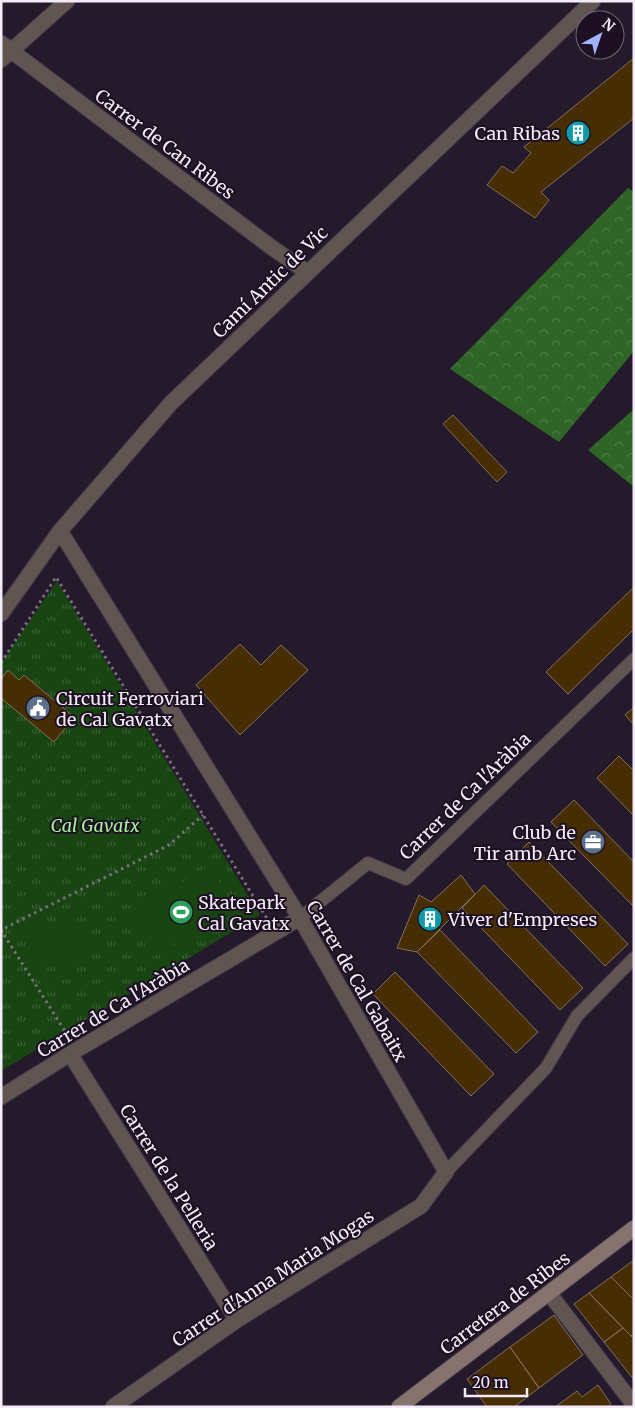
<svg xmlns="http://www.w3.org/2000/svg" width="635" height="1408" viewBox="0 0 635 1408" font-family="Merriweather,serif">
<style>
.grass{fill:url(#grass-tufts)}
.forest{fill:url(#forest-crowns)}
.pitch{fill:#184512}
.building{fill:#462d03;stroke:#82715a}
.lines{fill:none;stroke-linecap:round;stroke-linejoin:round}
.lane-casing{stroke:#423649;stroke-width:14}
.street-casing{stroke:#423649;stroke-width:17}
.secondary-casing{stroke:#423649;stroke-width:17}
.path{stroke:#796f7f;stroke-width:3;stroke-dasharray:2.5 4;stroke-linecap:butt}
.lane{stroke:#615551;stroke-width:12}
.street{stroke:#615551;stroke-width:15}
.secondary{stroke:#87736d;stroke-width:15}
.labels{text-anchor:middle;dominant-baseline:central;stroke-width:4;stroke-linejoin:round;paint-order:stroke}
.poi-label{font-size:18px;fill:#f4ebf8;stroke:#1c1022;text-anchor:start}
.street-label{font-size:18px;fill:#f4ebf8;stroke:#1c1022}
.park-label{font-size:18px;font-style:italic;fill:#a5f099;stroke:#1c1022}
</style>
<defs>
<pattern id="grass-tufts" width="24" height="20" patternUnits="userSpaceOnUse" patternTransform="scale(1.25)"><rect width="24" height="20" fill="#184512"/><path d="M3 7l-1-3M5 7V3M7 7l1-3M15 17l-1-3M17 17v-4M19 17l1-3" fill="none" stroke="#3a6035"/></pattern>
<pattern id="forest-crowns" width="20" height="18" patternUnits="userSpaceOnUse" patternTransform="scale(1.25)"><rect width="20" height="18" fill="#306528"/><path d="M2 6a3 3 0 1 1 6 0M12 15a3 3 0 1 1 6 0" fill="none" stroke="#4f7b48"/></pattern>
</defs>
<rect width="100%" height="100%" fill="#25192c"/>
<path class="grass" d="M57,581l203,334 -259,156v-408z"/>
<path class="forest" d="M628,188l6,4v159l-75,91 -109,-73z
M634,409v78l-46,-37z"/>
<path class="pitch" d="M209,866l25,41 -81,50 -25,-41z
M35,922l57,4 -7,41h-48l-11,-17v-23z"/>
<path class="building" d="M634,58v60l-93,74 8,8 -14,18 -48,-33 15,-19 11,7 18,-20 -7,-6z
M453,415l54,57 -10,10 -54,-58z
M634,587v42l-66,65 -22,-22z
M240,644l21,21 20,-20 27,25 -68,65 -44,-50z
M8,670l11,10 5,-5 50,42 -20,25 -53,-44v-19z
M634,707v18l-9,-10z
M619,756l15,15v45l-37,-38z
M574,800l60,62v45l-83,-85z
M529,842l99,102 -23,22 -98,-102z
M461,875l14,19 -58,58 -20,-4 22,-53 12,7z
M484,885l99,103 -23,22 -98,-102z
M440,930l98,102 -22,21 -99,-101z
M395,972l99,102 -23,22 -98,-102z
M634,1260v40l-23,-23z
M611,1277l23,23v33l-3,3 -42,-43z
M589,1293l34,35 -19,14 -30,-38z
M554,1315l29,40 -44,33 -29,-41z
M623,1328l11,11v41l-30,-38z
M510,1347l29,41 -25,19h-27l-20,-28z
M598,1385l13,19 -4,3h-52l22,-16 5,6z"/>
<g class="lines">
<defs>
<path id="lane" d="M300,918l68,-55 38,16 228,-220
M446,1172l100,-104 31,-52 57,-58"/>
<path id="street" d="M1,43l270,204 36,25
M1,60l66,-59
M60,531l240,387 146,254 -25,34 -184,114 -124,87
M1,614l59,-83 111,-128 422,-402
M70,1054l167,266
M1,1097l69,-43 230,-136
M549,1293l85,112"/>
<path id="secondary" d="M399,1407l235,-179"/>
</defs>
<use href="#lane" class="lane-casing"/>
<use href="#street" class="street-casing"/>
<use href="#secondary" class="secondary-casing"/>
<path class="path" d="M1,663l55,-86 210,340 -3,1
M68,1036l-67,-106 168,-85 34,-30"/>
<use href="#lane" class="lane"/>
<use href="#street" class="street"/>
<use href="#secondary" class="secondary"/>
</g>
<defs>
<symbol id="building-disc" viewBox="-11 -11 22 22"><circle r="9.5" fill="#0f9aa8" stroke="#1c1022"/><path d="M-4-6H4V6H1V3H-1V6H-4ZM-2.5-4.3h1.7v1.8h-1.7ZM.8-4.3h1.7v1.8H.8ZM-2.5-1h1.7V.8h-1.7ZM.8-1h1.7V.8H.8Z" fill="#fff"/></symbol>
<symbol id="civic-disc" viewBox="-11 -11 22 22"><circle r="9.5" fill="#5c6f8a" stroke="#1c1022"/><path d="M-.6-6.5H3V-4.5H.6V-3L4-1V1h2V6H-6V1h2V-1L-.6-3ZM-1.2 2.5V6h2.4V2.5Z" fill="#fff"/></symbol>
<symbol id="office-disc" viewBox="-11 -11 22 22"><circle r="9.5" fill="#5c6f8a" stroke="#1c1022"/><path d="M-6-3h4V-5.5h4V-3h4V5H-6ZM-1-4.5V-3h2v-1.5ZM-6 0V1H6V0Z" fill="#fff"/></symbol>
<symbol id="stadium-disc" viewBox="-11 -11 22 22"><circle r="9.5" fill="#2e9e5b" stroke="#1c1022"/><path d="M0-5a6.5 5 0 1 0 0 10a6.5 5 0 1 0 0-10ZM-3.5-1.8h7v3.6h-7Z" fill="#fff"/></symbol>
</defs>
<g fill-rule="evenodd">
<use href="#building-disc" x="564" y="119" width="28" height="28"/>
<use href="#civic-disc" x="24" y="694" width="28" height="28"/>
<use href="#office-disc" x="579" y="828" width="28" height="28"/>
<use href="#stadium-disc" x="167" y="898" width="28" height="28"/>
<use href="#building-disc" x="416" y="905" width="28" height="28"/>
</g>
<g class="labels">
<g class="poi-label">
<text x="560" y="133" text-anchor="end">Can Ribas</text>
<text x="56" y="698">Circuit Ferroviari<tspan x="56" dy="21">de Cal Gavatx</tspan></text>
<text x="576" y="832" text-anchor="end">Club de<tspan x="576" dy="21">Tir amb Arc</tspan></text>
<text x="198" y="902">Skatepark<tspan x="198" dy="21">Cal Gavatx</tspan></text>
<text x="448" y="919">Viver d'Empreses</text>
</g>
<g class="street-label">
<text transform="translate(165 144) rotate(37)">Carrer de Can Ribes</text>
<text transform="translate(270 282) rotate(-44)">Camí Antic de Vic</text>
<text transform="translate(465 796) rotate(-44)">Carrer de Ca l'Aràbia</text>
<text transform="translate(357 981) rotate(60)">Carrer de Cal Gabaitx</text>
<text transform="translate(113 1008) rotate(-31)">Carrer de Ca l'Aràbia</text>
<text transform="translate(169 1177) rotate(58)">Carrer de la Pelleria</text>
<text transform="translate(273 1278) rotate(-33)">Carrer d'Anna Maria Mogas</text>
<text transform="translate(505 1303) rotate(-37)">Carretera de Ribes</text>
</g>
<g class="park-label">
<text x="95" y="825">Cal Gavatx</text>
</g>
</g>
<rect width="635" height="1408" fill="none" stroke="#f4ebf8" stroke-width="5"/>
<g transform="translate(600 35) rotate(40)"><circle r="24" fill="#1c1022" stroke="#726878"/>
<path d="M0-4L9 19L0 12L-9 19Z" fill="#a2b2fd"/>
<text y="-8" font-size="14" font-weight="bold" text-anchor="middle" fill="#f4ebf8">N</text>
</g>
<path d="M465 1388v8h62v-8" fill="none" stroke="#f4ebf8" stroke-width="2.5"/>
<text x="472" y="1388" font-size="15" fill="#f4ebf8" stroke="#1c1022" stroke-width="4" paint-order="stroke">20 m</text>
</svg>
